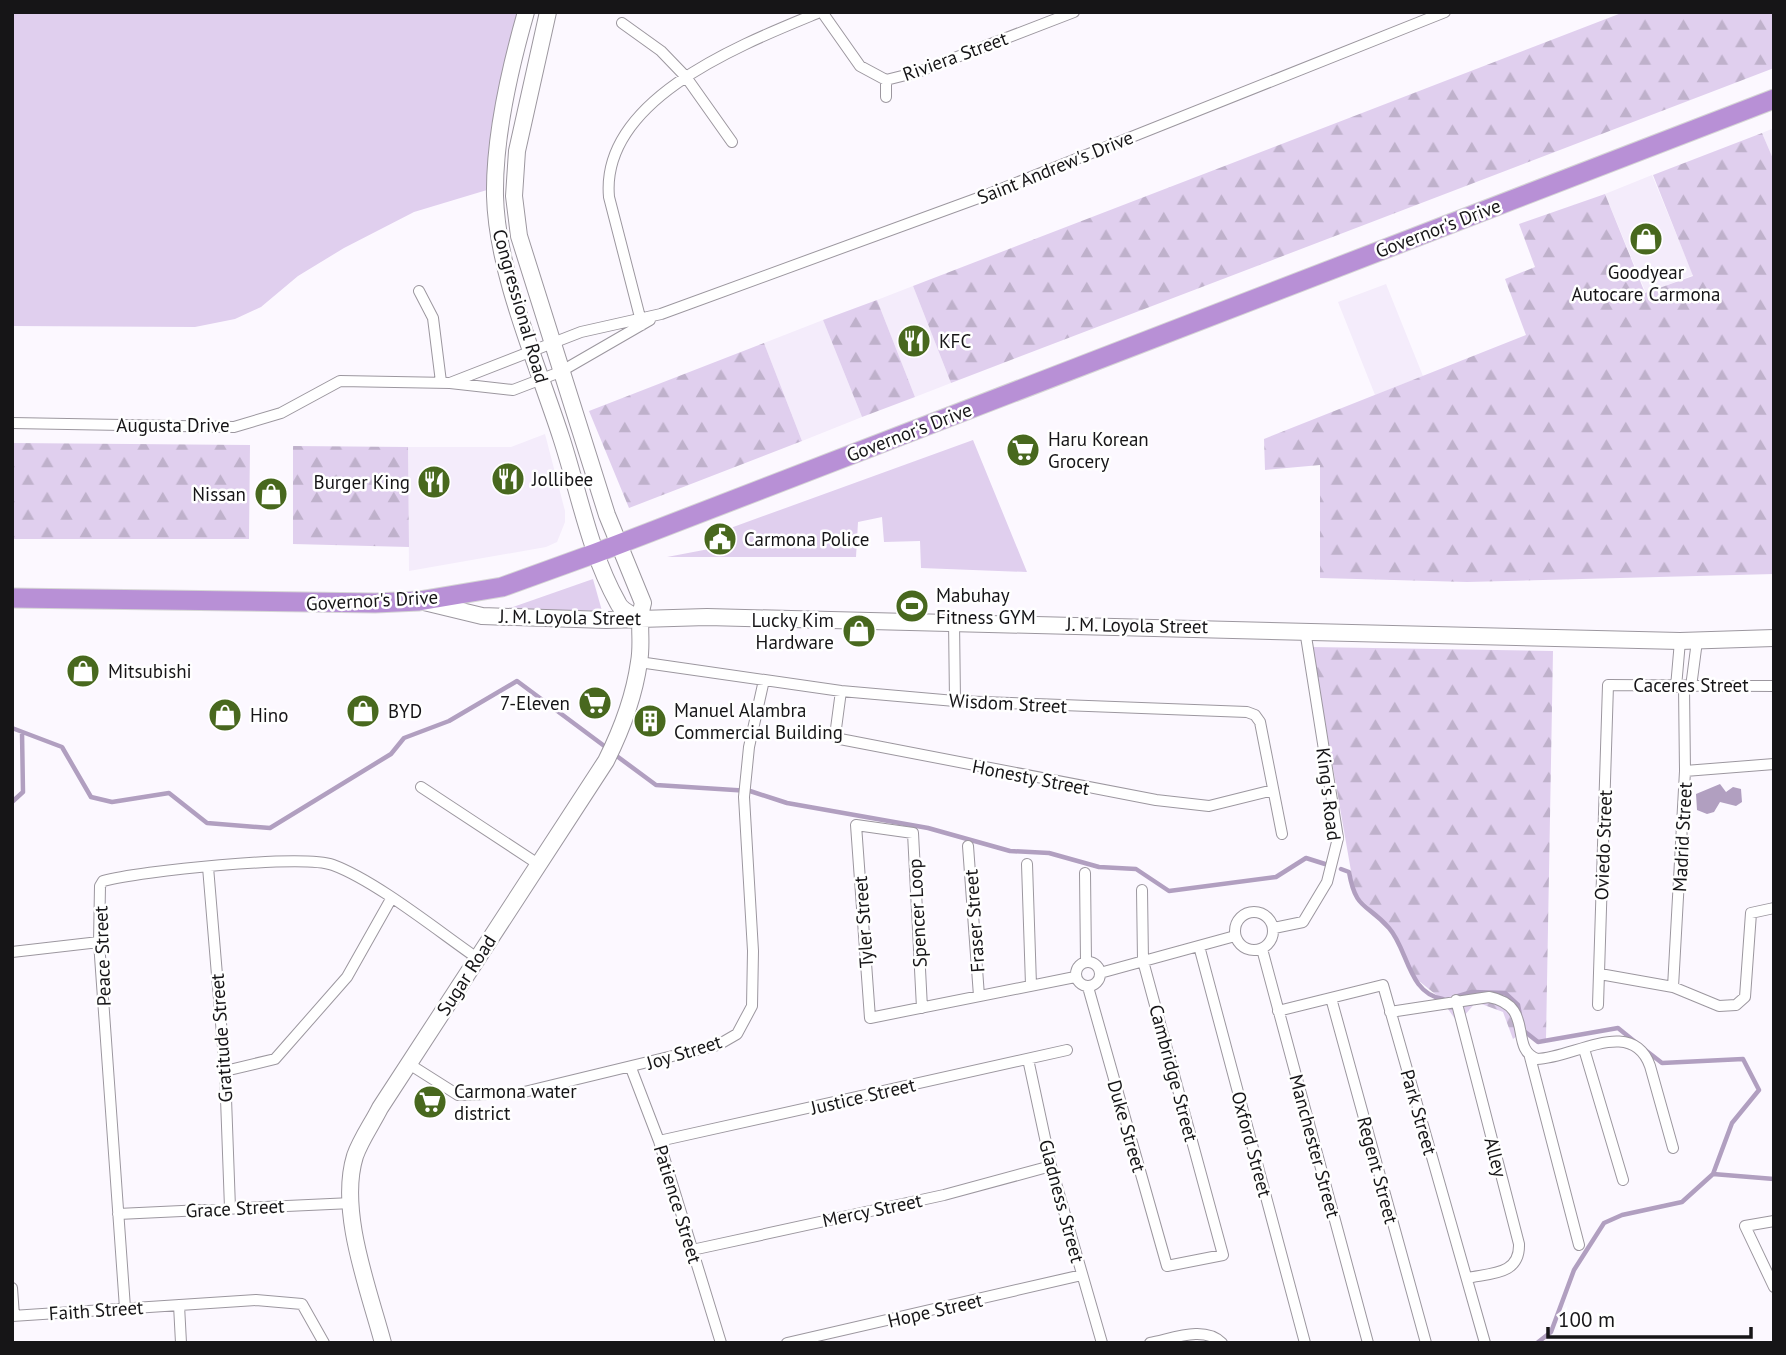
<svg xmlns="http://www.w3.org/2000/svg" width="1786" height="1355" viewBox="0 0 1786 1355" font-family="'PT Sans',sans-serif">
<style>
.built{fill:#f4ecfb}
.green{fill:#e0cfee}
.forest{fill:url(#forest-firs)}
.water{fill:#b19fc0}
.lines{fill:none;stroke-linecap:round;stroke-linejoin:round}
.stream{stroke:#b19fc0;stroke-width:4.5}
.minor-casing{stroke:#9c979f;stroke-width:12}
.secondary-casing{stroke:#9c979f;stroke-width:18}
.trunk-casing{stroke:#d5d5d5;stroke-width:21}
.minor{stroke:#fff;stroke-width:10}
.secondary{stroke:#fff;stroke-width:16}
.trunk{stroke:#b890d6;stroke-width:19}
.labels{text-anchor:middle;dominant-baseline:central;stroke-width:5;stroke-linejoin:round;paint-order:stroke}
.street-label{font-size:19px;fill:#161517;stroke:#fff}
.poi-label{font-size:19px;fill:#161517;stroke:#fff;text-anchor:start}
</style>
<defs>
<pattern id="forest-firs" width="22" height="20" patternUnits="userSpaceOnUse" patternTransform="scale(1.75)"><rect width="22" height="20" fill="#e0cfee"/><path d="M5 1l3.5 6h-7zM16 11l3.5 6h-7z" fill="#bfb1cb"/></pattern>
</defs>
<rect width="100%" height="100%" fill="#fcf8ff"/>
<path class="built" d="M1774,128v33l-12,-28z
M1652,175l41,100 -47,18 -41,-99z
M1386,284l37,92 -48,19 -37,-93z
M913,286l38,97 -36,14 -38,-97z
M823,320l39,97 -60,24 -38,-98z
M545,434l20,77v11l-8,20 -11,5 -137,24 -1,-124h103z"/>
<path class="green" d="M12,12h508l-33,178 -73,22 -70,36 -46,28 -37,31 -26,12 -40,8 -183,-1z
M973,440l54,132 -106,-4 -1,-27 -36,1 -2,-25 -24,5 -2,35h-189l63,-12 -5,-15z
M593,579l9,32 -95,-2z"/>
<path class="forest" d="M1624,12h150v56l-823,315 -38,-97z
M1762,133l12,28v413l-307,8 -147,-4v-113l-55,5 -1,-31 262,-104 -21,-56 30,-12 -16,-43 86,-30 40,99 48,-17 -40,-101z
M877,300l38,97 -53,20 -39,-97z
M764,343l38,98 -173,67 -40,-97z
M12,443l238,2 -1,94h-237z
M293,446l115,1 1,100 -116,-3z
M1312,647l241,4 -7,388 -8,1 -13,-10 -12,9 -10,-27 -27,-10 -18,21 -18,-25 -26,-21 -24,-50 -35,-33z"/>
<path class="water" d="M1720,784l6,8 7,-5 8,2 1,13 -6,4 -16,-4 -6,10 -7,2 -10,-4 -1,-16z"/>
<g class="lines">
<path class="stream" d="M12,728l50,19 29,50 21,5 57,-9 38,30 63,5 121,-74 13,-16 45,-17 68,-40 90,67
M614,754l42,31 94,6 37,12 141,25 82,23 39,2 50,14 37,2 33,22 107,-14 30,-19 19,6
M12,802l11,-10 -1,-60
M1341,869l8,3c7,39 17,30 40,56 19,21 19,66 54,71
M1455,997l17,-5 33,1 13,12 2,10
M1524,1031l14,11 80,-14 16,13
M1713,1174l61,5
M1537,1343l14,-11 23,-62 30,-47 18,-8 60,-13 31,-28 19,-51 27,-33 -16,-31 -81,4 -18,-14"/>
<defs>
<path id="minor" d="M822,12l38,54 26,14 32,-8 156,-60
M622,23l39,28 25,26 46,65
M886,97v-17
M419,291l14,27 8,64
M642,325l-33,-128c-9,-99 136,-154 211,-185
M450,383l131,-51 80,-18 320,-117 464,-185
M12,423l222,4 47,-14 59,-32 110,2 63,7 47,-18 90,-52
M954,621l1,80
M639,662l202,29 114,10 292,11 8,3 5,7 22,112
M1676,687l4,-46
M1691,687l6,-46
M841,691l-6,45 5,3 316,61 53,6 64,-16
M1685,771l89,-7
M421,787l117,77
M968,846l11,150
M1027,864l4,121
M208,867l17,204 5,137
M1085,873l1,89
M1235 931a19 19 0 1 1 38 0a19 19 0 1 1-38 0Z
M1274,928l29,-6 24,-40 11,-44 -33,-208
M1199,946l106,397
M1262,949l106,394
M12,952l87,-10
M1076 974a12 12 0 1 1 24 0a12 12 0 1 1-24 0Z
M1100,973l135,-37
M1600,974l73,13 46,19 17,-1 9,-8 6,-84 23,-5
M1088,987l79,279 56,-11 -80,-294 -1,-71
M1673,987l12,-216 -1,-84
M1331,998l95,345
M1456,1000l63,244c1,31 -28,29 -52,34
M1598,1005l10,-320 166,1
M922,1008l-9,-175 -57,-8 14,193 205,-41
M1278,1011l105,-26 102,358
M1390,1012l99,-15c47,9 19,51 48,62 37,-1 95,-43 113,7l23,82
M1584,1049l39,131
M1530,1057l49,188
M1028,1059l23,107 51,177
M409,1064l49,31 62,-2 198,-48 19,-11 15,-28 1,-55 -9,-154 5,-50 15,-67
M631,1068l28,73 62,202
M225,1071l50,-12 72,-82 44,-78
M659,1141l408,-91
M118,1214l234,-11
M1774,1221l-29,5 29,61
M692,1250l252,-55 107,-29
M12,1288l2,28
M179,1305l2,38
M125,1308l-26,-366 1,-56 3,-5c36,-10 199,-27 230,-16 43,16 105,66 144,93
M12,1316l244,-16 46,4 22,39
M787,1343l295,-68
M1150,1343c22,-4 54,-18 72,0"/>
<path id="secondary" d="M526,12c-16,56 -32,126 -31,184 2,77 42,167 66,241 18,55 28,114 57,166 3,7 13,11 20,16
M424,602l58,14 124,4 101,-3 973,24 94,-3
M383,1343c-14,-53 -45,-132 -28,-187 6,-17 17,-32 25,-48l226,-347c16,-32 28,-63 33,-99 4,-21 -2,-39 4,-59l-36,-88 -88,-279 -5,-40 3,-45 31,-139"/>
<path id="trunk" d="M12,598l363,5 44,-2 83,-14 94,-34 1178,-454"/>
</defs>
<use href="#minor" class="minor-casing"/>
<use href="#secondary" class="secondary-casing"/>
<use href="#trunk" class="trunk-casing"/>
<use href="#minor" class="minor"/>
<use href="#secondary" class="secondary"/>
<use href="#trunk" class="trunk"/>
</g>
<defs>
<symbol id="shop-disc" viewBox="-11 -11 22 22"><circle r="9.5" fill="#48681e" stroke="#fff"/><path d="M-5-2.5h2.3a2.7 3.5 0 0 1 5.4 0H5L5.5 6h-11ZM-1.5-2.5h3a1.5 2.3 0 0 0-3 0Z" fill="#fff"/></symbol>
<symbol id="restaurant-disc" viewBox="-11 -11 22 22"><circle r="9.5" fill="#48681e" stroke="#fff"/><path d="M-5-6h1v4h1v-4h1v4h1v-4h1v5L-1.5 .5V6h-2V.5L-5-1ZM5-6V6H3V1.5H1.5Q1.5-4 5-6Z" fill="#fff"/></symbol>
<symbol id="supermarket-disc" viewBox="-11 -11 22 22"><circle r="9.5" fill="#48681e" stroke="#fff"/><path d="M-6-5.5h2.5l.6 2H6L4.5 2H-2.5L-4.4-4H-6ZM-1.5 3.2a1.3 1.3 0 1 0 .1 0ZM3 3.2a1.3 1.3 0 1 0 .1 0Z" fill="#fff"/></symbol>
<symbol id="civic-disc" viewBox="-11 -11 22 22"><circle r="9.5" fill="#48681e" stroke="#fff"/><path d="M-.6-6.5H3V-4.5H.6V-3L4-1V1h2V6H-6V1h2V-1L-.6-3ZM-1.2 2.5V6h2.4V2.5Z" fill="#fff"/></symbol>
<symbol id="stadium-disc" viewBox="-11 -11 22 22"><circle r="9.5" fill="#48681e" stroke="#fff"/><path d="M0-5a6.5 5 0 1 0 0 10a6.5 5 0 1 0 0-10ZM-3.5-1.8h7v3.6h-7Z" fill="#fff"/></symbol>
<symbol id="building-disc" viewBox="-11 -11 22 22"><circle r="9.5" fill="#48681e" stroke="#fff"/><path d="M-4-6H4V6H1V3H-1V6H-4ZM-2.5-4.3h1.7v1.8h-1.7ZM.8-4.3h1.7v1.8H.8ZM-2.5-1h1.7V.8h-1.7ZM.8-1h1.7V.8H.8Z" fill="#fff"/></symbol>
</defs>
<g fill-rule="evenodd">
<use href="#shop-disc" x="1627" y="220" width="38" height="38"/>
<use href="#restaurant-disc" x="895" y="322" width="38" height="38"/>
<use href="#supermarket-disc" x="1004" y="431" width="38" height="38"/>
<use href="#restaurant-disc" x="489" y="460" width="38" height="38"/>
<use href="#restaurant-disc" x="415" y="463" width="38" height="38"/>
<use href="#shop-disc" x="252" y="475" width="38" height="38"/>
<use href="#civic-disc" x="701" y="520" width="38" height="38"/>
<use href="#stadium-disc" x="893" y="587" width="38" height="38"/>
<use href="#shop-disc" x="840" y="612" width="38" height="38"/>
<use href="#shop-disc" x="64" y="652" width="38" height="38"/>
<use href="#supermarket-disc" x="576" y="684" width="38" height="38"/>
<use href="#shop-disc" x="344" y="692" width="38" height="38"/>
<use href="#shop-disc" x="206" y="696" width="38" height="38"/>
<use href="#building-disc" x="631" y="702" width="38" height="38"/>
<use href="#supermarket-disc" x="411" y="1083" width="38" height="38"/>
</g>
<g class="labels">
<g class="street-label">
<text transform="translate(955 56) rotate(-20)">Riviera Street</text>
<text transform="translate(1055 167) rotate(-22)">Saint Andrew's Drive</text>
<text transform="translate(1438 228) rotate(-21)">Governor's Drive</text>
<text transform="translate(521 306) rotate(74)">Congressional Road</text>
<text x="173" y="425">Augusta Drive</text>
<text transform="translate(909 432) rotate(-21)">Governor's Drive</text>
<text transform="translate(372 600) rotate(-3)">Governor's Drive</text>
<text transform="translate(570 617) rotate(1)">J. M. Loyola Street</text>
<text transform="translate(1137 625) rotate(1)">J. M. Loyola Street</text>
<text x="1691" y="685">Caceres Street</text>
<text transform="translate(1008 703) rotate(3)">Wisdom Street</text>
<text transform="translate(1031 777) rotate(11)">Honesty Street</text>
<text transform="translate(1329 794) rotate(83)">King's Road</text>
<text transform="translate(1682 837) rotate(-87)">Madrid Street</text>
<text transform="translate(1603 845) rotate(-88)">Oviedo Street</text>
<text transform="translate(917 913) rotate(-93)">Spencer Loop</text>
<text transform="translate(974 921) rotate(-94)">Fraser Street</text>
<text transform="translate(863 922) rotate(-94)">Tyler Street</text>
<text transform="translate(102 956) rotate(-92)">Peace Street</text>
<text transform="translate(466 975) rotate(-57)">Sugar Road</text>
<text transform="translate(221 1038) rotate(-94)">Gratitude Street</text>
<text transform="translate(684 1052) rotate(-17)">Joy Street</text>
<text transform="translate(1174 1073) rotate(75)">Cambridge Street</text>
<text transform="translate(863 1096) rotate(-13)">Justice Street</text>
<text transform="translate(1419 1112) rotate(74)">Park Street</text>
<text transform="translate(1127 1126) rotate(74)">Duke Street</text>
<text transform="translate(1252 1144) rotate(75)">Oxford Street</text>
<text transform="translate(1315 1146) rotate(75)">Manchester Street</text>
<text transform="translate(1496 1157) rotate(76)">Alley</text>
<text transform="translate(1378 1170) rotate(75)">Regent Street</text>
<text transform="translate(1062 1201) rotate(75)">Gladness Street</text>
<text transform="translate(678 1204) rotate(73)">Patience Street</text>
<text transform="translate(235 1208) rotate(-3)">Grace Street</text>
<text transform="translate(872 1210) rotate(-12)">Mercy Street</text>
<text transform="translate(96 1310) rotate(-4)">Faith Street</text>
<text transform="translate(935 1310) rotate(-13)">Hope Street</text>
</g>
<g class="poi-label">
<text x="1646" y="272" text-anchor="middle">Goodyear<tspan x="1646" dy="22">Autocare Carmona</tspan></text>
<text x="939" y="341">KFC</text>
<text x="1048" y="439">Haru Korean<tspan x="1048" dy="22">Grocery</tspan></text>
<text x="532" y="479">Jollibee</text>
<text x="410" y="482" text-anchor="end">Burger King</text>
<text x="246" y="494" text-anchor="end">Nissan</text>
<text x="744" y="539">Carmona Police</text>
<text x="936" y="595">Mabuhay<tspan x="936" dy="22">Fitness GYM</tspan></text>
<text x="834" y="620" text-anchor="end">Lucky Kim<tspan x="834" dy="22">Hardware</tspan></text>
<text x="108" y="671">Mitsubishi</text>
<text x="570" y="703" text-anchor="end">7-Eleven</text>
<text x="674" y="710">Manuel Alambra<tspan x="674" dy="22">Commercial Building</tspan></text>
<text x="388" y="711">BYD</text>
<text x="250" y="715">Hino</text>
<text x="454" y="1091">Carmona water<tspan x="454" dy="22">district</tspan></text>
</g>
</g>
<rect width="1786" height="1355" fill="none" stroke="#161517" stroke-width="28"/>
<path d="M1548 1327v10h203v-10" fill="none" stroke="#161517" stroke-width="3.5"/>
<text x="1558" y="1327" font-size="21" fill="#161517" stroke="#ffffff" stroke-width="5" paint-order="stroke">100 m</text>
</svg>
